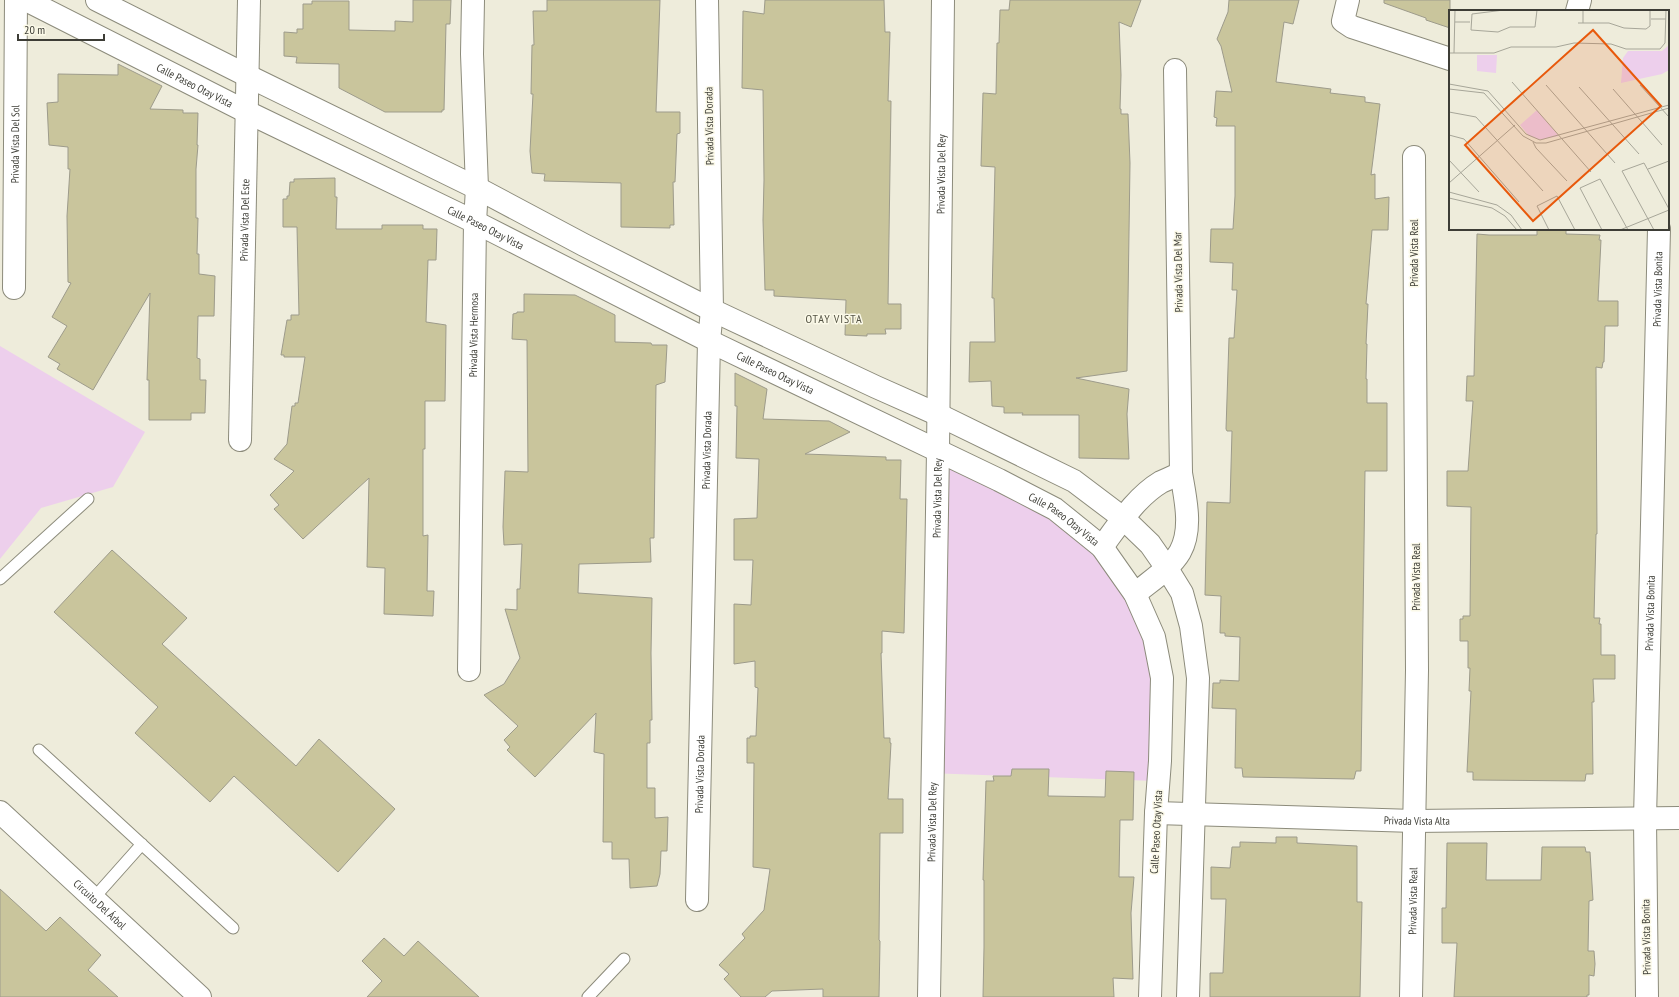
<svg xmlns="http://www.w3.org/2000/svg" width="1679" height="997" viewBox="0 0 1679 997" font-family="'PT Sans Narrow',sans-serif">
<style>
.green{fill:#edcfec}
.building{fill:#c9c59c;stroke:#9d9b8b}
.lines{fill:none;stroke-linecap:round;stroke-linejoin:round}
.service-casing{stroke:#8c8b7b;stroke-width:13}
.minor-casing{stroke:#8c8b7b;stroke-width:24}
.tertiary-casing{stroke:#8c8b7b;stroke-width:24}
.service{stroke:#fff;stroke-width:11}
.minor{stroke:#fff;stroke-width:22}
.tertiary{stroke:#fff;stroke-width:22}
.labels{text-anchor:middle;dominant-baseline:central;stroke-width:3;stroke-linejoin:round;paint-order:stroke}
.street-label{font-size:11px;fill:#3d3d36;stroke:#fbf9e8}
.neighbourhood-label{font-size:12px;letter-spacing:1px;fill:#545344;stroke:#fbf9e8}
.inset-road{fill:none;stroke:#a7a699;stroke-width:1}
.view{fill:#e8590c;fill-opacity:0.15;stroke:#e8590c;stroke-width:2}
.inset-edge{fill:none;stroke:#3d3d36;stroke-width:2}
</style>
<rect width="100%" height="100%" fill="#eeecdb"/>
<path class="green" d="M0,346l145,86 -32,55 -72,21 -41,51z
M938,451l164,96 52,90 1,144 -228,-8z"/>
<path class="building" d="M413,0h38l-1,24h-4l-2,86h-2v2h-57l-46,-24v-24l-43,-1 1,-6 -13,-1v-24l13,1v-4h6v-25h9v-3h37v29l46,1v-10l18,1z
M547,0h113l-4,112h24v21l-3,1 -2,48h-2l1,43h-4v3l-49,-1v-44l-77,-2 1,-7 -13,-1 -2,-22 3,-57h-2l1,-49h2l-1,-34h14z
M765,0h119l1,32h5l-2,69h3l-3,203h13v25h-16l1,5h-19v2l-22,-1 1,-35 -72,-4v-6h-9l-2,-70 1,-40 -1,-90 -21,-2 1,-77 21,3z
M1010,0h131l-10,27 -12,-5 2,53 -1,34h1v5h7l2,49 -3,208 -51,7 53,11 -2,25 2,45 -50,-1v-43h-57l1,-2h-19v-6l-12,-1 -1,-25 -22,1 1,-40h25l-1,-44h-2l3,-131 -14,-1 2,-73 13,1 1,-51h2l1,-33h9z
M1229,0h70l-6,24 -9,-2 -8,60 55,7 -1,4 35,4v5l15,2 -9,71 4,-1v25l14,-2 -1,33h-16l-6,74h2l-2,40h1l-1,35h1v24h20v68h-22l-4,300h-5l-2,8 -111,-2 -1,-9h-7l1,-59 -24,-1 1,-25h7v-3l19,1 1,-44 -15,-1v-3h-5l1,-37 -16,-1 2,-93 23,1 2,-72h-5l-1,-2 3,-91h5l3,-48h-5l1,-27 -23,-1 1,-33h22l2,-33v-70h-19l1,-8 -3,-1 2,-26 16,1 -11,-46 -4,-7 11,-27z
M1384,0h66v28l-24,-8v-2l-42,-15z
M118,64l44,22 -12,23 33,1v3h15l-1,32h1l-2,24v49h2l-1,36h2v20l16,2 -1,40h-16l-1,42 3,1v21h6l-1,33h-14v7h-42v-40h-2l3,-87 -57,97 -36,-21 3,-5 -12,-7 19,-31 -15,-9 19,-34 -3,-1 -1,-66 3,-47h-2v-22l-19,-2 -2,-42 11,-1v-28l60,1z
M335,178v19h2l-1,32h46v-4h41v4h14l-1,31h-8l-2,62 20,3 -1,76h-20v48h-2v87l5,-1 -1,56h7l-1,25 -49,-2 1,-46 -18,-1 2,-89 -66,61 -29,-30 5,-4 -9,-10 24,-24 -20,-12 13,-15 5,-38h3v-3h3l7,-46h-21v-2h-3l6,-35h4v-5h8l-2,-88h-14v-28h4v-3h2l1,-14h4v-3z
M1537,229h29v5l34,1 -1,5h2l-3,61h20v25h-13l-1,36h-1l-1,6 -6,-1 1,167h-1l-2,84h6l-1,6h2v31h14v24h-22l1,23h-2l1,72h-7l-1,7 -112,-1v-8h-6l4,-81h-2l1,-23h-2v-27h-8v-22h3v-3h7l1,-109 -24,-1v-35h21l5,-70h-7l1,-25h7l3,-142 12,1h48z
M524,294l51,1 40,20v27l36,1 1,2h15l-2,37 -9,3 -2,153h-4l1,24 -72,2 -1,29 74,5 -1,55 1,67h-2v23h-3v45h8v30l13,-1 -1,34h-6l-1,23 -3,12 -27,2 -1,-29h-17v-17h-9l1,-88 -10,-2 2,-39 -61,64 -28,-27 3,-3 -6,-7 14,-14 -34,-31 20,-11 16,-26 -15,-49 12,1v-21h3l2,-45 -18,1 -1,-18 2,-56 23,1 -1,-132 -15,-1 1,-25 4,-1v-1h7z
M735,373l32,16 -4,30 66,2 21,11 -45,22 81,3v3h15l-1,39h7l-3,134 -22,-2v22h-1l3,85h6v5h1l-3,56h15v34h-23l-1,107 1,1 -1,56h-56v-8l-51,2 -7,6h-24l-17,-18 5,-5 -10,-9 26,-27 -3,-4 22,-24 6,-41 -17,-2 1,-104h-7v-25h3v-2h6l2,-48 -3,-1v-26l-21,3v-60l17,1 2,-45h-19v-41l23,-1 2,-59 -23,-1 1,-52h-2z
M112,550l75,68 -25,26 134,122 23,-27 76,70 -57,63 -104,-96 -24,26 -75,-69 23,-26 -104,-95z
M1012,769h37l-1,27 57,1 1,-26 28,1 -1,48h-13l-1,57h15l-3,36 2,66 -20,-1 1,19h-131l1,-50v-67h-1l3,-99h8l-1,-5h18z
M1276,837h21v6l60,3v56h5l-2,95h-150v-24h13l3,-74h-15v-32l19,1 2,-21h8v-5l36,1z
M1447,843h40l-1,37h55l1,-33h43l1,5h4l3,48 -4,1 -1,50h6l1,13 -1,12 -5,-1v20h-2v2h-133l3,-54h-15v-35h4z
M0,889l46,42 14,-14 41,38 -13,15 30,27h-118z
M384,938l20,18 14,-15 61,56h-112l15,-16 -20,-20z"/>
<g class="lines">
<defs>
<path id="service" d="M0,579l88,-80
M39,750l194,178
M93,899l49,-55
M588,997l36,-38"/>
<g id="minor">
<path d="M1348,0l-5,21 9,6 98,32"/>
<path d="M1577,11l3,-11"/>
<path id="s1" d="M14,288l2,-288"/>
<path id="s2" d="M240,440l9,-440"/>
<path d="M1102,547c17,-23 34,-50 59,-65 7,-3 14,-6 20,-9"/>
<path d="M1135,594c14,-12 35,-25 45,-42 13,-23 5,-55 1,-79l-6,-403"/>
<path id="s3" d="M469,670l6,-448 2,-34 -5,-134 1,-54"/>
<path id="s4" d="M0,812l200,185"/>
<path id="s5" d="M1156,813l258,8 265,-3"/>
<path id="s6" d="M697,900l12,-559 3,-31 -5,-310"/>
<path id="s7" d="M929,997l9,-546 5,-451"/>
<path id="s8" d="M1411,997l6,-327 -3,-513"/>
<path id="s9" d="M1647,997l-2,-178 14,-590"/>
</g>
<g id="tertiary">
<path id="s10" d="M26,0l221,112 228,110 234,119 290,139 56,29 47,38 33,47 19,43 8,41 -2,83 -4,52 -6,184"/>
<path d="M97,0l151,76 229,112 107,57 128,65 164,77 63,28 135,66 49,37 27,26 16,23 16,26 9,33 7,52 -10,319"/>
</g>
</defs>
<use href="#service" class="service-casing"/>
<use href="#minor" class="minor-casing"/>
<use href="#tertiary" class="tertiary-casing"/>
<use href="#service" class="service"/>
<use href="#minor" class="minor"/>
<use href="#tertiary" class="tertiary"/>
</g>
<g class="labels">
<g class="street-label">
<text stroke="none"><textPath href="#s10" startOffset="189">Calle Paseo Otay Vista</textPath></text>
<text transform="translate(709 126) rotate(-91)">Privada Vista Dorada</text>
<text stroke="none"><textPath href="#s1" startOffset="144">Privada Vista Del Sol</textPath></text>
<text stroke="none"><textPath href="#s7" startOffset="823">Privada Vista Del Rey</textPath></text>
<text stroke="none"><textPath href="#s2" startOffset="220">Privada Vista Del Este</textPath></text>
<text stroke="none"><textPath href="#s10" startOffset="513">Calle Paseo Otay Vista</textPath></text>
<text transform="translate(1414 253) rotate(-90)">Privada Vista Real</text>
<text transform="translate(1178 272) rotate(-91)">Privada Vista Del Mar</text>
<text stroke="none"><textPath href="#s9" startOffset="708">Privada Vista Bonita</textPath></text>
<text stroke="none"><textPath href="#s3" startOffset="335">Privada Vista Hermosa</textPath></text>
<text stroke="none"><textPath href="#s10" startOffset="837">Calle Paseo Otay Vista</textPath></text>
<text stroke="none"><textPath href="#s6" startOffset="450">Privada Vista Dorada</textPath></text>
<text stroke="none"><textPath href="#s7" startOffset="499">Privada Vista Del Rey</textPath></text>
<text stroke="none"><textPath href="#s10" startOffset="1161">Calle Paseo Otay Vista</textPath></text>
<text transform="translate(1416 577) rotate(-90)">Privada Vista Real</text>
<text stroke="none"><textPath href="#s9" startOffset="384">Privada Vista Bonita</textPath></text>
<text stroke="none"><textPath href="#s6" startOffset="126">Privada Vista Dorada</textPath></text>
<text stroke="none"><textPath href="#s5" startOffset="261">Privada Vista Alta</textPath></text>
<text stroke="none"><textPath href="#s7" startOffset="175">Privada Vista Del Rey</textPath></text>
<text transform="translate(1156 832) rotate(-87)">Calle Paseo Otay Vista</text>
<text stroke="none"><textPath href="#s8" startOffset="96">Privada Vista Real</textPath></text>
<text stroke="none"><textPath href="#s4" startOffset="136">Circuito Del Árbol</textPath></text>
<text transform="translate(1646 937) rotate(-91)">Privada Vista Bonita</text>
</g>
<g class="neighbourhood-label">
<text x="834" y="318">OTAY VISTA</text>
</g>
</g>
<g transform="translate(1449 10)">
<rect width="220" height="220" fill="#eeecdb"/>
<path d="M220,35v25l-7,4 -41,9 2,-25 5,-7h34zM28,45h20l-1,18 -19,-2zM88,100l22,26 -19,4 -11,-4 -9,-11z" fill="#edcfec"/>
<path class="inset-road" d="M55,0l-32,4 -1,16 27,2 12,-5h25l2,-17M134,0v13M202,9h15M6,12h15M129,13h31l15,5 22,1 4,-3v-16M0,43h45l17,-6h45l18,-4 37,1 15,5h34l5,-6 1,-33M5,43l1,-43M63,72l79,90M0,74l39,7 38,43 14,6 129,-35M97,75l69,78M191,75l29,32M130,77l60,67M0,79l35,4 39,43 13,7h10l123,-35M164,79l49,56M0,102l27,5 67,74M0,125l15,4 55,63M84,132l3,6 31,33M0,150l30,32M199,159l21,-8M0,173l66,-58M0,182l48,13 14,10 11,15M0,188l43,10 13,8 12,14M100,220l-12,-24 20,-10 18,34M153,220l-22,-42 20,-9 28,51M171,220l49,-20M205,220l-32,-59 22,-8 25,46"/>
<path class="view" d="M144,20l68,76 -128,115 -68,-76z"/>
<rect width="220" height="220" class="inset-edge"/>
</g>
<path d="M18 34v6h86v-6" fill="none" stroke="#3d3d36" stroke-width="2"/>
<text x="24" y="34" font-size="12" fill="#3d3d36" stroke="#fbf9e8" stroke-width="3" paint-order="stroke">20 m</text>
</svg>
